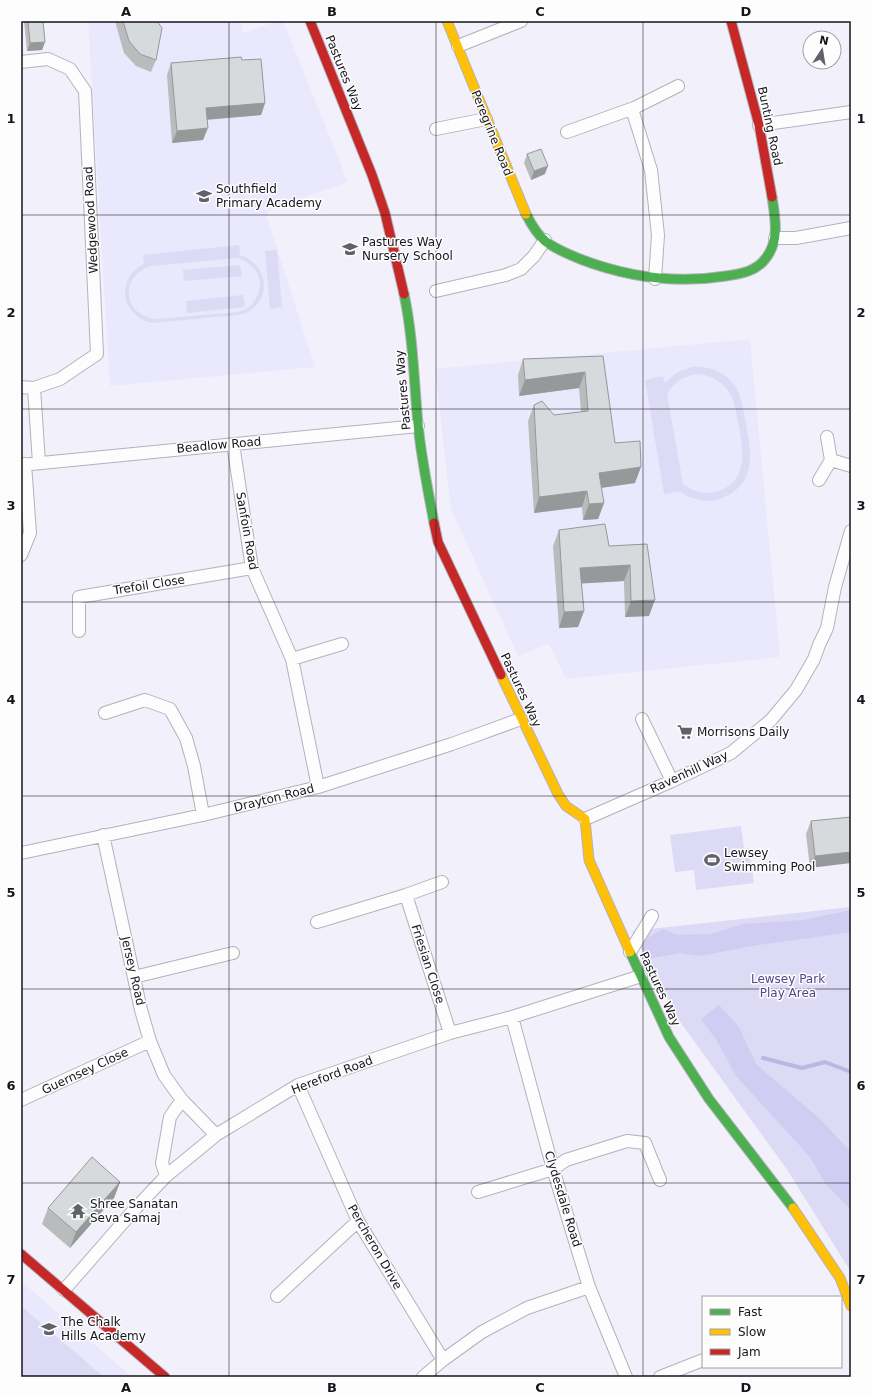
<svg xmlns="http://www.w3.org/2000/svg" width="872" height="1398" viewBox="0 0 872 1398" font-family="'DejaVu Sans',sans-serif">
<style>
.built{fill:#eae8fd}
.green{fill:#dddaf6;fill-rule:evenodd}
.forest{fill:#d1ccf2}
.lines{fill:none;stroke-linecap:round;stroke-linejoin:round}
.stream{stroke:#bcb6e3;stroke-width:4}
.street-casing{stroke:#b3b2ba;stroke-width:14}
.fast-casing{stroke:#b3b2ba;stroke-width:11}
.slow-casing{stroke:#b3b2ba;stroke-width:11}
.jam-casing{stroke:#b3b2ba;stroke-width:11}
.street{stroke:#fdfdfe;stroke-width:12}
.fast{stroke:#4caf50;stroke-width:9}
.slow{stroke:#ffc107;stroke-width:9}
.jam{stroke:#c62828;stroke-width:9}
.wall{fill:#b9bbbd}
.shaded-wall{fill:#96999a}
.building{fill:#d7dadc;stroke:#96999a}
.grid{fill:none;stroke:#15141c;stroke-width:1;stroke-opacity:0.55}
.labels{text-anchor:middle;dominant-baseline:central;stroke-width:3;stroke-linejoin:round;paint-order:stroke}
.street-label{font-size:12px;fill:#15141c;stroke:#fdfdfd}
.poi-label{font-size:12px;fill:#15141c;stroke:#fdfdfd;text-anchor:start}
.park-label{font-size:12px;fill:#54458e;stroke:#fdfdfd}
.neatline{fill:none;stroke:#15141c;stroke-width:1.5}
.grid-label{font-size:13px;text-anchor:middle;font-weight:bold;fill:#15141c}
</style>
<rect width="100%" height="100%" fill="#f2f1fb"/>
<path class="built" d="M88,21h153l1,9 2,3 33,-12h6l65,161 -78,27 -3,8 48,150 -205,19z
M750,339l30,318 -214,22 -17,-35 -31,12 -67,-147 -16,-140z
M21,1281l111,96h-111z"/>
<path class="green" d="M239,245l1,10c32,10 32,52 -1,60l-88,8c-19,-6 -31,-22 -24,-41 4,-9 8,-14 17,-18l-1,-9zM238,257c10,6 23,14 22,29 -1,9 -6,18 -14,23 -10,5 -22,4 -33,5 -18,2 -37,3 -55,5 -35,-2 -40,-43 -7,-53l87,-8z
M277,250l5,57 -12,2 -5,-58z
M240,265l2,11 -58,5 -1,-11z
M243,295l2,12 -58,6 -1,-12z
M691,367c14,-1 28,2 39,13 11,10 12,25 15,39 5,28 14,62 -20,78 -12,5 -23,5 -35,0 -4,-1 -8,-5 -11,-5 -5,0 -11,2 -15,2l-19,-114 18,-4 2,7 11,-10zM700,374c17,3 28,12 34,28 5,29 23,80 -19,90 -12,2 -23,-1 -32,-8l-16,-90c7,-13 18,-19 33,-20z
M741,826l3,23 5,-1 5,35 -58,7 -2,-20 -19,2 -5,-37z
M851,907v365l-65,-104 -108,-149 -46,-88z
M21,1306l83,71h-83z"/>
<path class="forest" d="M851,910v22l-93,13 -59,11 -20,-3 -31,6 -8,-17 23,-13 14,6 34,-1 32,-10 61,-4z
M719,1005l20,22 17,37 63,54 32,34v58l-26,-27 -15,-26 -74,-81 -19,-35 -16,-22z"/>
<g class="lines">
<path class="stream" d="M763,1058l39,10 23,-6 26,10"/>
<defs>
<path id="street" d="M458,46l63,-25
M21,62l27,-3 22,10 15,22 12,263 -37,25 -26,9 5,75
M632,109l19,61 7,65 -3,44
M759,125l92,-13
M436,129l50,-10
M567,132l67,-24 44,-22
M775,238h21l55,-10
M436,291l70,-16 15,-6 13,-13 11,-16
M21,387l13,1
M827,437l4,23 20,6
M233,444l19,124 40,91 26,128
M21,465l397,-39
M819,480l12,-20
M21,555l9,-22 -5,-69
M79,631v-34l173,-29
M292,659l50,-15
M105,713l40,-13 25,9 16,29 8,28 9,49
M642,719l30,62
M585,819l87,-38 59,-28 40,-33 25,-30 18,-31 5,-14 8,-17 8,-41 16,-56
M103,835l38,175 9,31 14,34 18,25 -12,17 -8,46 4,13
M21,853l182,-38 115,-28 134,-43 69,-25
M442,882l-36,13 44,138
M317,922l89,-27
M630,952l22,-36
M134,977l99,-24
M512,1017l41,152 36,118 37,90
M298,1085l60,136 85,139
M21,1100l129,-59
M182,1100l34,35
M478,1192l75,-23 13,-9 61,-19 18,2 15,37
M64,1290l70,-80 32,-34 50,-41 82,-50 152,-52 62,-16 129,-41
M277,1296l81,-75
M423,1377l20,-17 39,-28 45,-24 62,-21
M660,1377l43,-17"/>
<path id="fast" d="M526,214c5,10 11,20 19,27 10,8 23,13 35,18 47,18 96,25 146,17 15,-2 31,-5 40,-18 14,-18 9,-41 6,-61
M404,294c9,42 10,87 14,130 3,33 10,66 16,99
M630,952l39,85 40,62 84,109"/>
<path id="slow" d="M447,21l79,193
M501,675l57,119 8,12 19,13 4,41 41,92
M793,1208l47,70 11,28"/>
<path id="jam" d="M310,21l62,154 13,38 19,81
M731,21l28,104 13,72
M434,523l4,19 63,133
M21,1254l144,123"/>
</defs>
<use href="#street" class="street-casing"/>
<use href="#fast" class="fast-casing"/>
<use href="#slow" class="slow-casing"/>
<use href="#jam" class="jam-casing"/>
<use href="#street" class="street"/>
<use href="#fast" class="fast"/>
<use href="#slow" class="slow"/>
<use href="#jam" class="jam"/>
</g>
<path class="wall" d="M24,21h19l2,21 -3,8 -15,1z
M115,21h42l-1,39 -5,12 -15,-6 -12,-13z
M242,60l23,43 -4,12 -54,5 -4,20 -31,3 -5,-68 4,-12z
M527,154l18,20 -14,6 -7,-17z
M603,356l12,87 20,40 -34,5 3,15 -6,16 -15,1 -1,-13 -48,6 -6,-92 6,-16 20,10 27,-3 -2,-24 -60,8 -1,-21 5,-16z
M559,530l50,16 38,-2 2,72 -24,1 -1,-36 -43,2 3,28 -6,16 -19,1 -6,-82z
M851,817l-41,51 -4,-34 5,-13z
M120,1182l-6,16 -44,50 -28,-24 6,-16z"/>
<path class="shaded-wall" d="M45,42l-3,8 -15,1 3,-8z
M265,103l-4,12 -60,5 5,-12z
M208,128l-5,12 -31,3 5,-12z
M548,166l-3,8 -14,6 3,-9z
M585,372l-6,16 -60,8 6,-16z
M641,467l-6,16 -42,6 6,-16z
M587,491l-5,16 -48,6 5,-16z
M604,503l-6,16 -15,1 6,-16z
M630,565l-6,16 -50,3 6,-16z
M655,600l-6,16 -24,1 6,-16z
M584,611l-6,16 -19,1 5,-16z
M851,852v11l-41,5 5,-12z
M120,1182l-6,16 -44,50 6,-16z"/>
<path class="building" d="M28,21h15l2,21 -15,1z
M123,21h34l5,7 -6,32 -16,-6 -11,-13z
M241,57l1,3 19,-1 4,44 -59,5 2,20 -31,3 -6,-68z
M541,149l7,17 -14,5 -7,-17z
M603,356l12,87 25,-2 1,26 -42,6 5,30 -15,1 -2,-13 -48,6 -5,-92 8,-4 12,14 34,-4 -3,-39 -60,8 -2,-21z
M605,524l4,22 38,-2 8,56 -24,1 -1,-36 -50,3 4,43 -20,1 -5,-82z
M851,817v35l-36,4 -4,-35z
M92,1157l28,25 -44,50 -28,-24z"/>
<path class="grid" d="M229,21v1356M436,21v1356M643,21v1356M21,215h830M21,409h830M21,602h830M21,796h830M21,989h830M21,1183h830"/>
<defs>
<symbol id="school-bare" viewBox="-9 -9 18 18"><path d="M0-5L7-2L0 1L-7-2ZM-4 1L0 2.5L4 1V4Q0 6-4 4Z" fill="#62616a" stroke="#fdfdfd" stroke-width="2.5" paint-order="stroke"/></symbol>
<symbol id="supermarket-bare" viewBox="-9 -9 18 18"><path d="M-6-5.5h2.5l.6 2H6L4.5 2H-2.5L-4.4-4H-6ZM-1.5 3.2a1.3 1.3 0 1 0 .1 0ZM3 3.2a1.3 1.3 0 1 0 .1 0Z" fill="#62616a" stroke="#fdfdfd" stroke-width="2.5" paint-order="stroke"/></symbol>
<symbol id="stadium-bare" viewBox="-9 -9 18 18"><path d="M0-5a6.5 5 0 1 0 0 10a6.5 5 0 1 0 0-10ZM-3.5-1.8h7v3.6h-7Z" fill="#62616a" stroke="#fdfdfd" stroke-width="2.5" paint-order="stroke"/></symbol>
<symbol id="temple-bare" viewBox="-9 -9 18 18"><path d="M0-6L5-2H3V0L6.5 2.5H4V6H1.5V3h-3V6H-4V2.5H-6.5L-3 0V-2H-5Z" fill="#62616a" stroke="#fdfdfd" stroke-width="2.5" paint-order="stroke"/></symbol>
</defs>
<g fill-rule="evenodd">
<use href="#school-bare" x="193" y="185" width="22" height="22"/>
<use href="#school-bare" x="339" y="238" width="22" height="22"/>
<use href="#supermarket-bare" x="674" y="721" width="22" height="22"/>
<use href="#stadium-bare" x="701" y="849" width="22" height="22"/>
<use href="#temple-bare" x="67" y="1200" width="22" height="22"/>
<use href="#school-bare" x="38" y="1318" width="22" height="22"/>
</g>
<g class="labels">
<g class="street-label">
<text transform="translate(344 73) rotate(68)">Pastures Way</text>
<text transform="translate(770 126) rotate(78)">Bunting Road</text>
<text transform="translate(492 133) rotate(68)">Peregrine Road</text>
<text transform="translate(91 220) rotate(-93)">Wedgewood Road</text>
<text transform="translate(403 390) rotate(-95)">Pastures Way</text>
<text transform="translate(219 445) rotate(-5)">Beadlow Road</text>
<text transform="translate(247 531) rotate(80)">Sanfoin Road</text>
<text transform="translate(149 585) rotate(-9)">Trefoil Close</text>
<text transform="translate(521 690) rotate(65)">Pastures Way</text>
<text transform="translate(689 772) rotate(-25)">Ravenhill Way</text>
<text transform="translate(274 798) rotate(-14)">Drayton Road</text>
<text transform="translate(428 964) rotate(72)">Friesian Close</text>
<text transform="translate(133 971) rotate(77)">Jersey Road</text>
<text transform="translate(660 989) rotate(65)">Pastures Way</text>
<text transform="translate(85 1071) rotate(-25)">Guernsey Close</text>
<text transform="translate(332 1075) rotate(-21)">Hereford Road</text>
<text transform="translate(563 1199) rotate(73)">Clydesdale Road</text>
<text transform="translate(375 1247) rotate(60)">Percheron Drive</text>
</g>
<g class="poi-label">
<text x="216" y="189">Southfield<tspan x="216" dy="14">Primary Academy</tspan></text>
<text x="362" y="242">Pastures Way<tspan x="362" dy="14">Nursery School</tspan></text>
<text x="697" y="732">Morrisons Daily</text>
<text x="724" y="853">Lewsey<tspan x="724" dy="14">Swimming Pool</tspan></text>
<text x="90" y="1204">Shree Sanatan<tspan x="90" dy="14">Seva Samaj</tspan></text>
<text x="61" y="1322">The Chalk<tspan x="61" dy="14">Hills Academy</tspan></text>
</g>
<g class="park-label">
<text x="788" y="979">Lewsey Park<tspan x="788" dy="14">Play Area</tspan></text>
</g>
</g>
<rect width="872" height="1398" fill="none" stroke="#fdfdfd" stroke-width="44"/>
<rect x="702" y="1296" width="140" height="72" fill="#fdfdfd" stroke="#a0a0a3"/>
<rect x="710" y="1309" width="20" height="6" fill="#4caf50" stroke="#a0a0a3"/>
<text x="738" y="1316" font-size="12" fill="#15141c">Fast</text>
<rect x="710" y="1329" width="20" height="6" fill="#ffc107" stroke="#a0a0a3"/>
<text x="738" y="1336" font-size="12" fill="#15141c">Slow</text>
<rect x="710" y="1349" width="20" height="6" fill="#c62828" stroke="#a0a0a3"/>
<text x="738" y="1356" font-size="12" fill="#15141c">Jam</text>
<g transform="translate(822 50) rotate(12)"><circle r="19" fill="#fdfdfd" stroke="#a0a0a3"/>
<path d="M0-3L7 15L0 10L-7 15Z" fill="#62616a"/>
<text y="-6" font-size="11" font-weight="bold" text-anchor="middle" fill="#15141c">N</text>
</g>
<rect x="22" y="22" width="828" height="1354" class="neatline"/>
<g class="grid-label">
<text x="126" y="16">A</text>
<text x="332" y="16">B</text>
<text x="540" y="16">C</text>
<text x="746" y="16">D</text>
<text x="11" y="123">1</text>
<text x="861" y="123">1</text>
<text x="11" y="317">2</text>
<text x="861" y="317">2</text>
<text x="11" y="510">3</text>
<text x="861" y="510">3</text>
<text x="11" y="704">4</text>
<text x="861" y="704">4</text>
<text x="11" y="897">5</text>
<text x="861" y="897">5</text>
<text x="11" y="1090">6</text>
<text x="861" y="1090">6</text>
<text x="11" y="1284">7</text>
<text x="861" y="1284">7</text>
<text x="126" y="1392">A</text>
<text x="332" y="1392">B</text>
<text x="540" y="1392">C</text>
<text x="746" y="1392">D</text>
</g>
</svg>
